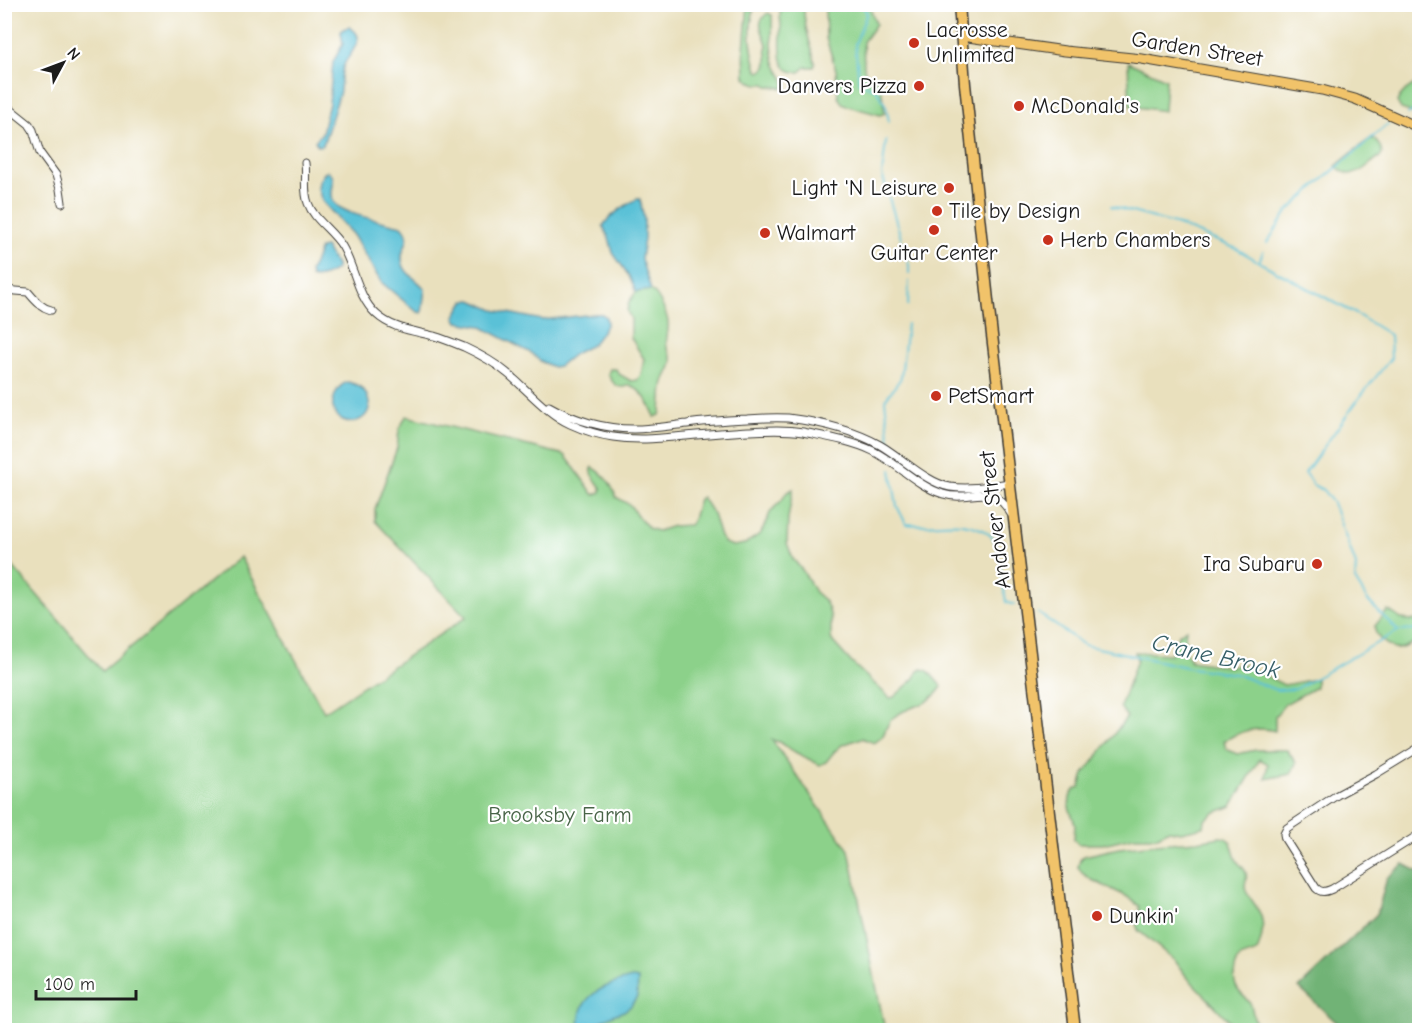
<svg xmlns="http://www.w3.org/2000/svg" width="1424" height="1035" viewBox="0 0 1424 1035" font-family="'Comic Neue',sans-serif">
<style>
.green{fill:#8cd18a;stroke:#547653;stroke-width:1.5}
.forest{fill:#71b376;stroke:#466849;stroke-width:1.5}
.water{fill:#5ac1d7;stroke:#3b6e7a;stroke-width:1.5}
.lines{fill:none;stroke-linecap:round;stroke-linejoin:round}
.stream{stroke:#5ac1d7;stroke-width:2}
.minor-casing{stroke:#3b3934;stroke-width:9}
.major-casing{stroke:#3b3934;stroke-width:11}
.highway-casing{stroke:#3b3934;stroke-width:13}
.minor{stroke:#fff;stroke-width:7}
.major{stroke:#f1c36a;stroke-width:9}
.highway{stroke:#f1c36a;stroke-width:10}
.poi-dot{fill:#c8321e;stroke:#fff;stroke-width:2}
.labels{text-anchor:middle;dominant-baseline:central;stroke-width:4.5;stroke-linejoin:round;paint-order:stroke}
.poi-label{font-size:22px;fill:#1c1c1c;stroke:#fff;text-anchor:start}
.street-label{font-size:22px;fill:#1c1c1c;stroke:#fff}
.park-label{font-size:22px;fill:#496448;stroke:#fff}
.water-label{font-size:24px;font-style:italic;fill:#355e67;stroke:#fff}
</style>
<rect width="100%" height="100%" fill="#fff"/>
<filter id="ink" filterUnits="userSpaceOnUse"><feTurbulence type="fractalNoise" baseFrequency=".0167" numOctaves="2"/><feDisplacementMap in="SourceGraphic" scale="12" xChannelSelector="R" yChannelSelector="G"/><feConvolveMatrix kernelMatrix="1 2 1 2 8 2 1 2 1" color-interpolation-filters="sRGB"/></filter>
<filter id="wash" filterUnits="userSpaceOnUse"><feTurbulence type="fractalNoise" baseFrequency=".008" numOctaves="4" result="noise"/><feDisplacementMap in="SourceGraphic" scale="24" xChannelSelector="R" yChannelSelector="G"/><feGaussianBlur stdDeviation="1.35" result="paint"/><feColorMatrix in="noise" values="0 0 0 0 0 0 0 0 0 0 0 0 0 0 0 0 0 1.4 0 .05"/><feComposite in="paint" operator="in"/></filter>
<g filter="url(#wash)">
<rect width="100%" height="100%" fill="#e9e0bd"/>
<path class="green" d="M748,5h7c-7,24 -5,41 2,65l3,2c8,-4 7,-8 7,-17 -1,-3 0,-7 0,-10 -2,-12 -14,-22 1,-32l4,2c1,16 -2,35 4,50 3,9 11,13 8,23l-16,-2 -3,-2h-8l-8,-3 -4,-4 -1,-28z
M782,5h22c-1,20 7,39 11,58l-1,4h-8l-6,5c-24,3 -19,-27 -19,-42 0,-6 -1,-13 -1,-19z
M824,5h45l7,19 -13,18c1,10 0,21 2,31 22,8 15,22 20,40l-5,2 -32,-9 -6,-3 -4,-6 -2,-27 -10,-32 -1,-30z
M1128,62l38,17 -2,32 -34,-5z
M1419,82v35l-6,-4 -12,-4 -4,-7c4,-10 13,-16 22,-20z
M1370,139h4c4,4 10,11 7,17 -17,10 -26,29 -45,10l24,-20z
M651,290c8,6 19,28 17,38 0,6 -3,14 -1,19 1,5 5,8 5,13 1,7 -6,15 -8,22 -3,11 -1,22 -4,33l-5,2c-5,-13 -12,-26 -25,-32 -12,6 -17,-1 -22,-11l2,-5h6l3,5 12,7 6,-1 4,-5 3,-16 -13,-21v-19l-4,-8 2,-9 7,-10z
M406,416l159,39 29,40 7,-3v-4c-4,-6 -11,-13 -9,-21 13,7 19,16 24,30l14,8 9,13 11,11 8,2 15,-5 16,-1 3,-3 7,-23 3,-2 11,17 7,23 5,6 8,3 12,-2 16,-11 10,-22 11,-11 4,-7 7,-4 -5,30 -1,24 6,16 10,12 12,21 9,8 4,7 3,11v20l2,4 19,21 38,35 4,-1 21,-19 3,-7 4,-2 4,1 3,2 13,15c-16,22 -29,16 -48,30 -8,6 -7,13 -12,20 -2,2 -5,4 -8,6l-12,-5 -20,7 -8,7 -8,10 -6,3 -29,-15 -12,-8 -7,-2 77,110 36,180h-880l-1,-474 98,115 138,-114 84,155 142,-95 -91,-96v-12l22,-61 2,-18z
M1387,611l4,1 10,7 18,2v21c-9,0 -13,8 -25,7 -9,-6 -20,-11 -19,-23z
M1186,629l-2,20 7,12 40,6 11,-3 42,21 32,-6v8l-31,17 -10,12v15c-18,-5 -35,0 -51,10l2,8 11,5 19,-4h31l9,13 -5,11 -26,5 3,-15 -8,-5 -28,47 -18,7 -9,7 -1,7 -23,5 -12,-2 -13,7h-23l-30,7h-25l-4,-5 1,-15 -6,-17 1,-10 4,-7 6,-3 4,-13 43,-57 -7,-10 17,-47 -2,-8 36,2 7,-19z
M1221,837c15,2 10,16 17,25 2,4 7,5 8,11 2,7 -3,11 0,18 5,10 14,17 16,29 2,11 -1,22 -5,32l-17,6c-6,10 -8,22 -2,32 4,6 10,9 13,15 3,10 2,19 11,25h-22l-6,-4 -48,-50 -11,-15 -37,-31 -2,-7 4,-8 -1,-9 -13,-10 -34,-16 -10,-7 -4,-6 2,-7 4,-4 35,-8 36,-4 42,-3z"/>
<path class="forest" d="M1404,864l15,8v158h-74l-46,-42 78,-74 10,-36z"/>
<path class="water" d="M349,27c4,2 8,5 9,10 0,10 -9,18 -13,26 -6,10 -3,22 -6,32 -5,17 -11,34 -16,50l-5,1 -3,-5 7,-8 7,-30 4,-41 10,-18 -2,-12 2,-3z
M328,171c12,9 -1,20 6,31 8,13 53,20 68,24 13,13 -1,20 0,32 0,16 15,20 23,31l-3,24 -4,-1 -6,-4 -31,-26 -28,-47 -31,-34 -4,-12 1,-8 5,-8z
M637,199h3l4,20v20l-3,20 10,31 -15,2 -7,-16 -16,-23 -3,-12 -7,-15c8,-12 21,-20 34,-27z
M325,247l12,20 -1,3c-7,4 -17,10 -25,7l-1,-6 4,-7 6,-16z
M472,300l22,10 48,10 53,-6h7l4,3 1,6 -3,6 -11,15 -19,10 -15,12 -6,1 -13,-6 -9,-8 -51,-27 -22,-4 -3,-6 9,-15z
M348,382c3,1 6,2 9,3 11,6 17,23 7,32 -14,12 -39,0 -29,-22 3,-7 6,-11 13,-13z
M632,978l6,1 -1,18 -6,9 -7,5 -11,4 -25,13 -4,1 -4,-1c-5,-32 26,-44 52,-50z"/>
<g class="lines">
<path class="stream" d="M861,4l6,9 -12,31 4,39 17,6 10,17 3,16
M1408,114l12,-7
M886,141l-4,33 27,91v9
M1111,206l67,19 59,24 22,13 97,52 34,21 1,23 -31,39 -55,76 8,12 10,5 10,13 23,62 -1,15 13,21 30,30
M1267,243l20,-31 34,-31 67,-57
M1259,262l4,-10
M908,305l1,-24
M890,444l-5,-44 16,-22 6,-54
M891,470l6,36 9,18c28,4 60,-9 84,11 5,4 7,12 9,17
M1000,563l6,39 8,3
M1038,613l46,32 107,23 45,6 40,16 20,-1 102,-58 22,-1"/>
</g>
</g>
<g filter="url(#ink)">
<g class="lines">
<defs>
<path id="minor" d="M4,104l25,20 4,6 7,23 16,22 4,14 2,14
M305,163c2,13 -2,27 3,40 6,17 24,27 34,43 13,22 15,50 34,68 16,15 38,17 58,22 10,3 20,7 30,11 15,7 30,15 43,26 20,16 39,40 63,51 13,6 29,11 43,13 25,4 49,1 73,-1 21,-2 42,-4 63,-5 19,-1 36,-2 54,1 24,5 49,9 70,19 24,12 44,35 70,43 29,9 48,-15 68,20
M4,290l24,2c7,8 12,15 23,18
M549,406c24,14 56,23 84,23 18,0 36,-3 54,-5 20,-3 40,-4 60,-5 13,-1 28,-2 41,-1 31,4 65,12 92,27 21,12 47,38 70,42 20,3 40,-1 59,-4
M1420,747l-44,27 -39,21 -50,33 -3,6 1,5 31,49c5,5 9,4 16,1l88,-55"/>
<path id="major" d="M961,36l104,15 77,8 180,31 33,9 65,29"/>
<path id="highway" d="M959,4l6,80 24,226 86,720"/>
</defs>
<use href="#minor" class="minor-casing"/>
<use href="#major" class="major-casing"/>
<use href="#highway" class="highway-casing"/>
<use href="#minor" class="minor"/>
<use href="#major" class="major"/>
<use href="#highway" class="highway"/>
</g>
</g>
<g class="poi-dot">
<circle cx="914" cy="43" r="6"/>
<circle cx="919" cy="86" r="6"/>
<circle cx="1019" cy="106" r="6"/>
<circle cx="949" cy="188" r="6"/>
<circle cx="937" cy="211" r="6"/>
<circle cx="934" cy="230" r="6"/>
<circle cx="765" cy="233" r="6"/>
<circle cx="1048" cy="240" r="6"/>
<circle cx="936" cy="396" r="6"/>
<circle cx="1317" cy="564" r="6"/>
<circle cx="1097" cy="916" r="6"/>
</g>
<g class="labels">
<g class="poi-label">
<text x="926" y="30">Lacrosse<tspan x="926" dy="25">Unlimited</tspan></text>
<text x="907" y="86" text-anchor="end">Danvers Pizza</text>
<text x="1031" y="106">McDonald's</text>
<text x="937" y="188" text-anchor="end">Light 'N Leisure</text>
<text x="949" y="211">Tile by Design</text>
<text x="777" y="233">Walmart</text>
<text x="1060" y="240">Herb Chambers</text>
<text x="934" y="253" text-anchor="middle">Guitar Center</text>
<text x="948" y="396">PetSmart</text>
<text x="1305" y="564" text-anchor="end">Ira Subaru</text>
<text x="1109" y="916">Dunkin'</text>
</g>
<g class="street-label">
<text transform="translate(1197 49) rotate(9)">Garden Street</text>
<text transform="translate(995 520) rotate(-97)">Andover Street</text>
</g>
<g class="park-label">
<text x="560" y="815">Brooksby Farm</text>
</g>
<g class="water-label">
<text transform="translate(1216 656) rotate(13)">Crane Brook</text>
</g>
</g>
<rect width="1424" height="1035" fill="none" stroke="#fff" stroke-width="24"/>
<g transform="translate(63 63) rotate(49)" stroke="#ffffff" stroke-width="4.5" paint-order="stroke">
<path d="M0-4.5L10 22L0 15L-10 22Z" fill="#1c1c1c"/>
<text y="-9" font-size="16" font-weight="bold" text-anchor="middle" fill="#1c1c1c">N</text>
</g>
<path d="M36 990v9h100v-9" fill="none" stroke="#1c1c1c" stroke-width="3"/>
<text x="45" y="990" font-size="18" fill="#1c1c1c" stroke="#ffffff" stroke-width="4.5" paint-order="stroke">100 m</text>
</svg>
